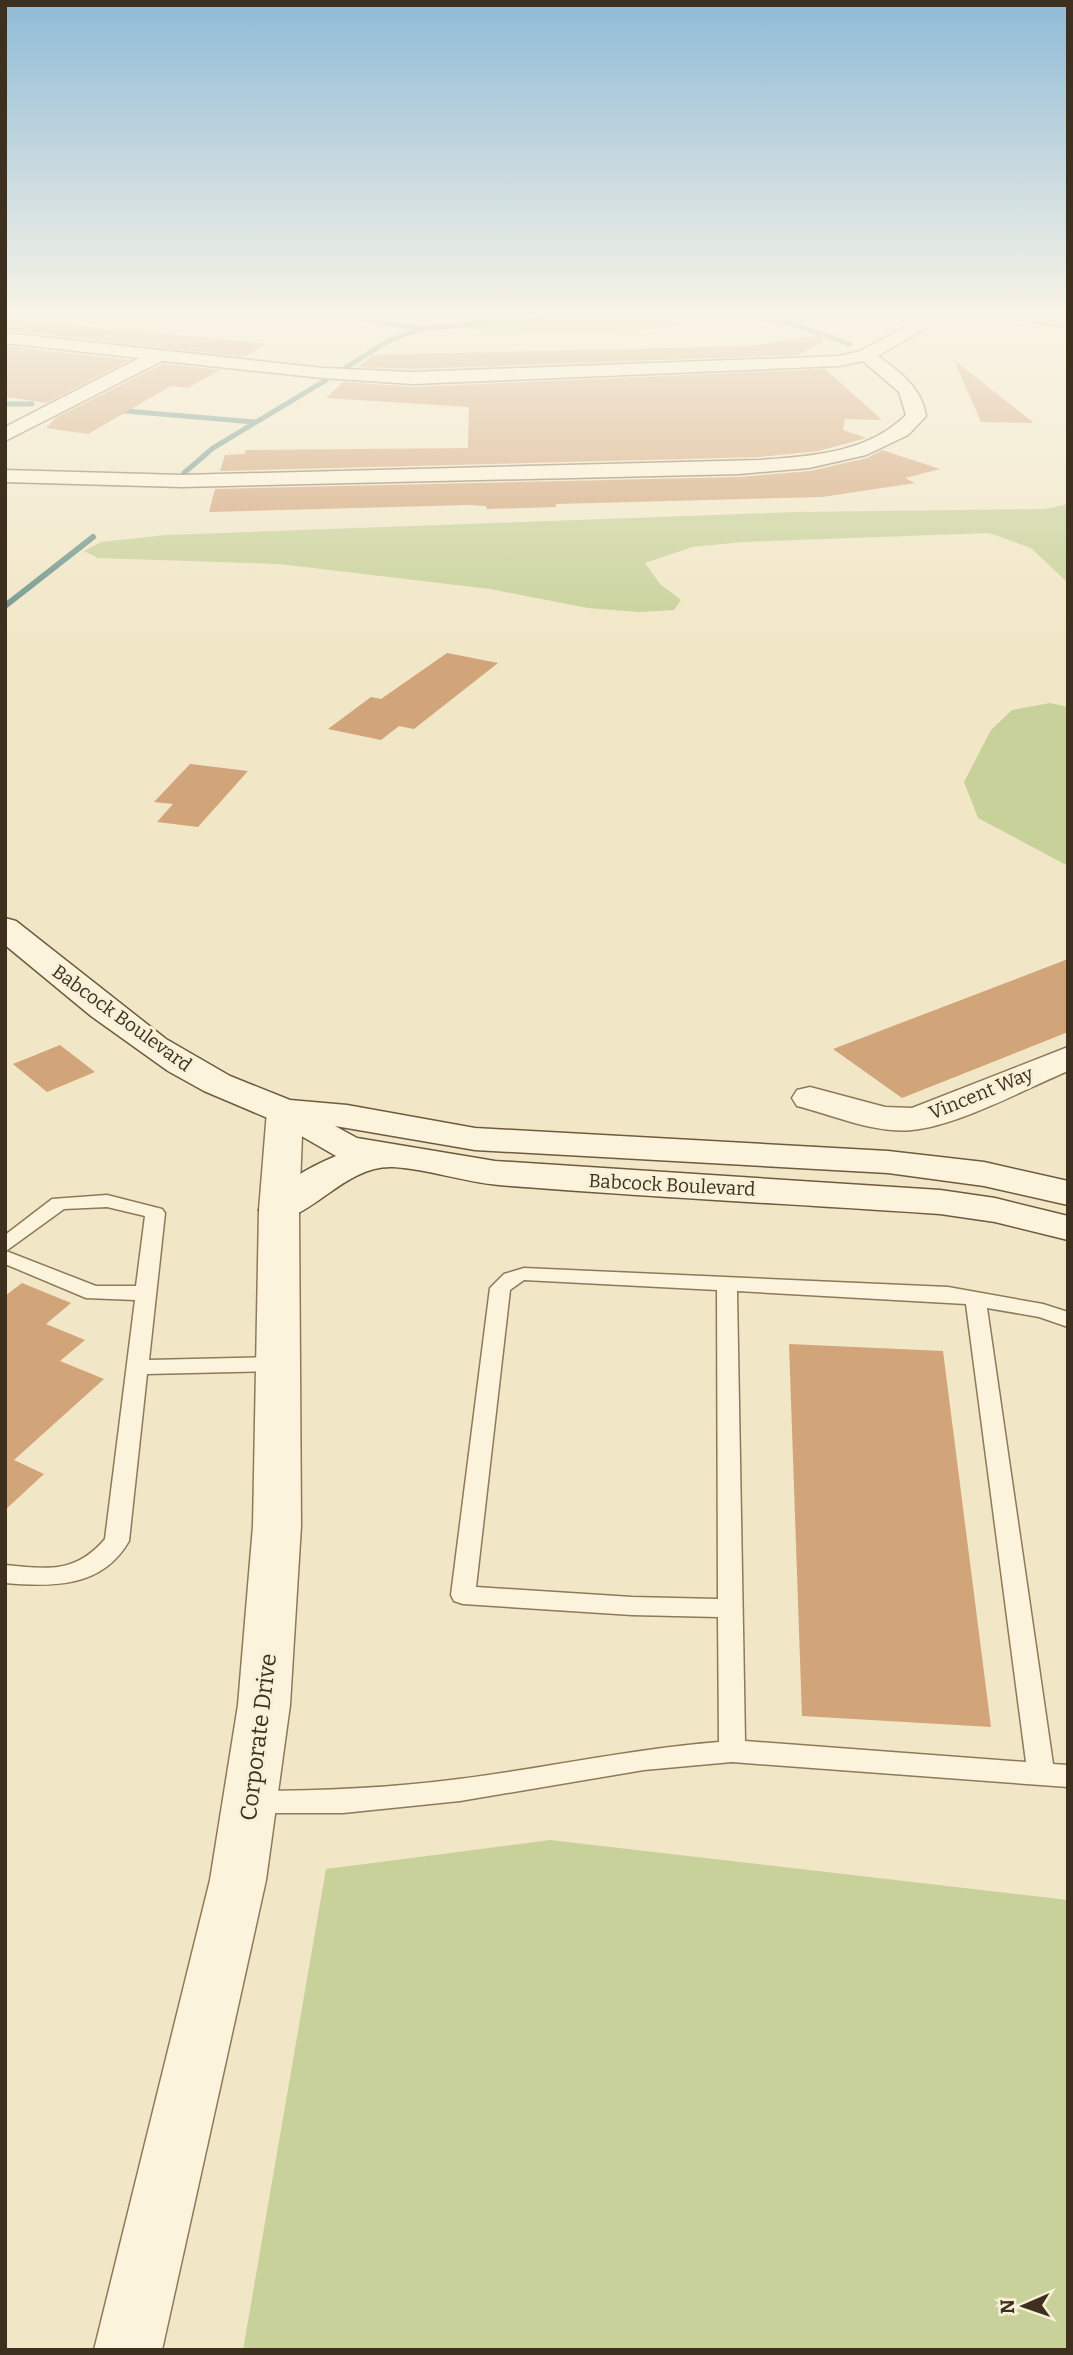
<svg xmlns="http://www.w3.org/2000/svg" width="1073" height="2355" viewBox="0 0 1073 2355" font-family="Bitter,serif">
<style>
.green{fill:#c7d199}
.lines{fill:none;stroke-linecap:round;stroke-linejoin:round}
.stream-far1{stroke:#6e948d;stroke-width:5}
.stream{stroke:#6e948d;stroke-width:6}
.building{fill:#d2a47a}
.lane-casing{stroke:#8e795a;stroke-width:3}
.street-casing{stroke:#8e795a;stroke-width:3}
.secondary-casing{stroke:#705a3d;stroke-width:3}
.primary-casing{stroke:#5c472f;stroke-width:3}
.lane{fill:#fbf3db;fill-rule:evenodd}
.street{fill:#fbf3db;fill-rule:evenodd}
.secondary{fill:#fbf3db;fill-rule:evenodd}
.primary{fill:#f6df9d;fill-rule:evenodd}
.labels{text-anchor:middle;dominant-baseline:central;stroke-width:6;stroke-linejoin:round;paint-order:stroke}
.street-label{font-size:19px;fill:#3e301f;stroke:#f8f0d7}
.near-street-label{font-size:23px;fill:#3e301f;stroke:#f8f0d7}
</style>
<rect width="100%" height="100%" fill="#f1e7c7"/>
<path class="green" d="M457,311h263c-57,31 -179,22 -245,20z
M1068,504v79l-37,-35 -42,-15 -246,9 -51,5 -47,16 15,21 21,16 -7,10 -35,2 -51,-4 -98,-19 -211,-25 -181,-6 -14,-7 17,-9 65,-7 630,-23 249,-3z
M1050,703l18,4v159l-90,-48 -14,-36 27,-52 21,-20z
M550,1840l518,60v450h-825l83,-481z"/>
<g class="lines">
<path class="stream-far1" d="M213,311l123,4 81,13
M739,311l10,6 41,6 60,21
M340,371l50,-31 34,-12 102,-7 36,-10
M5,404h27
M114,410l140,12
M184,473l29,-25 113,-68"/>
<path class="stream" d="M5,606l88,-69"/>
</g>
<path class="building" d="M5,319l119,11 144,14 -24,13 -239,-27z
M827,334l2,5 -30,16 -386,14 -54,-2 13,-12 379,-9z
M5,346l125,14 -83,43 -42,-6z
M954,360l80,63 -53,-1z
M163,364l57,6 -32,18 -17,-2 -83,48 -42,-6 11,-11z
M825,369l57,51 -37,-1 -2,11 23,8 -47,13 -59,6 -540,14 5,-16 19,-1 2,-4 222,-2 1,-41 -143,-9 17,-16 70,5z
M882,450l58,19 -35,9 10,5 -93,14 -266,7v3l-69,2 -1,-3 -18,-1 -259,7 6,-23 524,-12 71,-6 57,-13z
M447,653l51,10 -84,66 -15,-3 -18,14 -53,-11 43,-32 10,2z
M190,764l58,7 -50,56 -41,-5 16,-18 -19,-2z
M1068,959v73l-166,66 -69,-49z
M60,1045l35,27 -48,20 -34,-28z
M22,1283l49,20 -25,21 39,16 -25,21 44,18 -90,81 30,14 -39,36v-214z
M789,1344l154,7 48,376 -189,-11z"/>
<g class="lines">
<defs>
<path id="lane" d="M107,1195l55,14 3,4 -16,147 128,-3 8,2 3,5 -3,5 -8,2 -130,3 -18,167c-27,47 -76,46 -124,42v-18c43,4 70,9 100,-26l30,-239 -49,-2 -81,-34v-29l47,-36zM107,1207l38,9 -9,70h-40l-90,-35 58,-42z
M524,1268l424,19 95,17 25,8v15l-29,-10 -52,-9 66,456 15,1v22l-336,-25 -88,8 -184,31 -117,12h-92l-10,-3 -4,-8 4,-8 10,-3c70,0 139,-3 208,-12 87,-11 172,-30 260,-37l-1,-125 -86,-2 -169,-11 -9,-3 -3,-6 39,-307 14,-14zM524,1280l193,10 1,309 -86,-2 -156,-10 34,-297zM737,1291l229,13 60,458 -281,-21z"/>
<path id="street" d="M935,311h20l-77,45c22,16 44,32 48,60l-18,19 -42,20 -57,13 -70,6 -557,13 -177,-5v-12l177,5 578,-15c52,-4 108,-7 146,-45l-7,-23 -36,-31 -24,5 -426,18 -90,-6 -161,-17 -157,80v-14l134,-69 -134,-15v-10l318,35 90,4 426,-16 21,-5z
M1068,1047v24c-45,19 -109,54 -156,59 -37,4 -79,-15 -115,-24l-5,-8 5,-8 13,-3 75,20 27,1z
M285,1100l13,3 5,8 -4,99 2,316 -11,179 -24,175 -104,470h-68l116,-470 28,-175 15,-179 6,-316 8,-99 5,-8z"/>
<path id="secondary" d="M5,918l11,3 150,118 64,37 60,24 57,5 128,23 413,23 96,11 84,19v24l-84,-19 -96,-13 -413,-23 -140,-24 22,12 138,23 445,29 55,8 73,18v24l-73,-18 -55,-8c-147,-10 -295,-17 -441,-29 -36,-3 -70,-16 -106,-18 -53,-2 -86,62 -128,51l-6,-8c17,-24 50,-43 77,-54l-59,-34 -73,-31 -36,-20 -77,-55 -86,-71z"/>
<path id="primary" d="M989,311h40l39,6v10l-71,-11z"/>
</defs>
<use href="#lane" class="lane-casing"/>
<use href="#street" class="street-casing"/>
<use href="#secondary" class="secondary-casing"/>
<use href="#primary" class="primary-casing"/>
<use href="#lane" class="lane"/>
<use href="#street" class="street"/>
<use href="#secondary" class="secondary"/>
<use href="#primary" class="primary"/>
</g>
<linearGradient id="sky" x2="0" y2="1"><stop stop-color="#8ebbd7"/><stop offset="0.49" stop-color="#f9f4e6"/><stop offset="1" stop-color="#f9f4e6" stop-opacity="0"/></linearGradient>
<rect width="1073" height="641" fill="url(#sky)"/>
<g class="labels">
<g class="street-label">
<text transform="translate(122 1018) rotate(36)">Babcock Boulevard</text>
<text transform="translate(981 1093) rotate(-22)">Vincent Way</text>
<text transform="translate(672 1185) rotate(3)">Babcock Boulevard</text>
</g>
<g class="near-street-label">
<text transform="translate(258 1737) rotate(-83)">Corporate Drive</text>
</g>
</g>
<rect width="1073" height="2355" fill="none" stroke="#3e301f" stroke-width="14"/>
<g transform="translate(1024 2306) rotate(268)" stroke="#f8f0d7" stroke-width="5" paint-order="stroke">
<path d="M0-5L12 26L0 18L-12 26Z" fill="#3e301f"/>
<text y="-10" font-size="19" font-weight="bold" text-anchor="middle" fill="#3e301f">N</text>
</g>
</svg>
